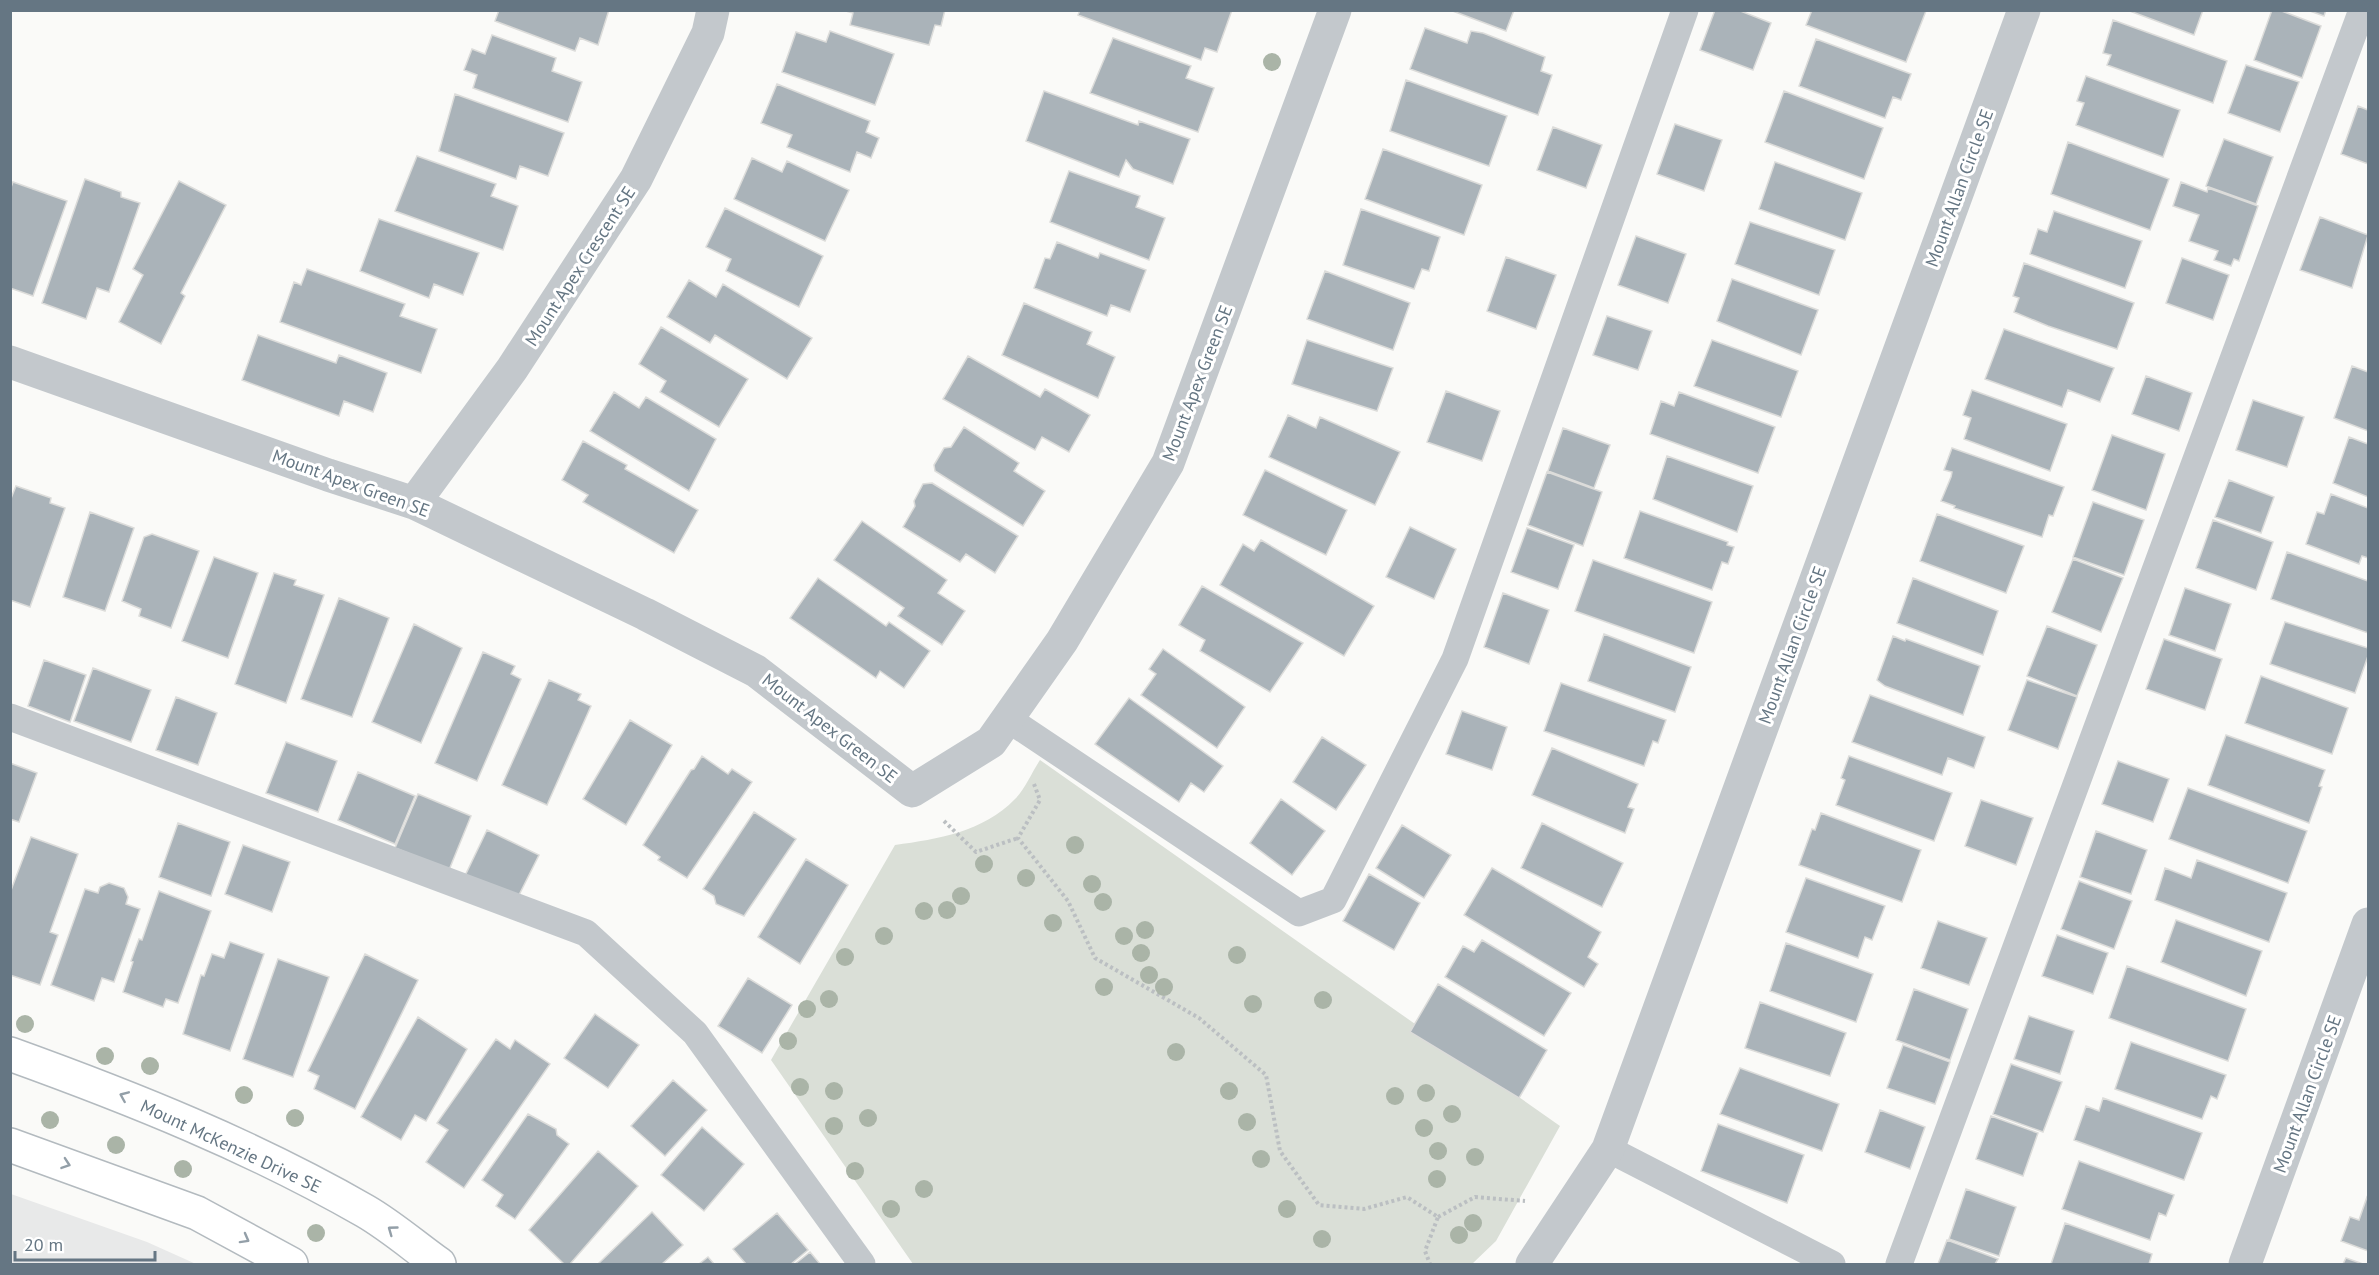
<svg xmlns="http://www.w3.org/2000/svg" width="2379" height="1275" viewBox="0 0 2379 1275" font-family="'PT Sans',sans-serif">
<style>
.built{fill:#e8e9e9}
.green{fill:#dadfd7}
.building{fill:#aab3b9;stroke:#dcdcda;stroke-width:1.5}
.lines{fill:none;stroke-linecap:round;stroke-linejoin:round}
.secondary-casing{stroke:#b3babf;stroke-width:36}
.path{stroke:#bbbfc2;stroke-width:4;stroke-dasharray:3 3;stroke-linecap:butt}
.lane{stroke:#c3c8cc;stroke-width:27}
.street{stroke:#c3c8cc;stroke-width:33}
.secondary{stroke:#fff;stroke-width:33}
.tree{fill:#aab4a7}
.oneway{stroke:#939fa8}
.labels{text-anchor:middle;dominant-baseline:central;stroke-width:6;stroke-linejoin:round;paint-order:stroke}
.street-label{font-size:18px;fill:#657683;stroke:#fff}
</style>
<rect width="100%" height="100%" fill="#fafaf8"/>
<path class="built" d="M11,1194l136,48 49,22h-185z"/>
<path class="green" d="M1040,760l520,366 -64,115 -24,23h-559l-142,-204 124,-215c43,-6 88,-13 120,-46 10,-10 17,-27 25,-39z"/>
<path class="building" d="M499,10h110l-11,35 -18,-7 -5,13 -80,-30z
M842,10h103l-4,16 -6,-1 -6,20 -79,-20 3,-12z
M1080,10h152l-15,42 -12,-4 -4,12 -123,-45z
M1450,10h64l-8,21z
M1715,10h23l33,13 -18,47 -53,-20z
M1812,10h113l1,1 -20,51 -100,-37z
M2127,10h76l-9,25z
M2272,10h7l42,16 -19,52 -48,-18z
M2307,10h19l-2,6z
M2113,20l114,41 -14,42 -106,-38 4,-10 -8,-2z
M1425,28l42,15 4,-12 12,2 62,24 -4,14 11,4 -14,40 -128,-46z
M830,31l64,23 -19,51 -93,-33 14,-40 30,10z
M492,35l64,23 -4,13 30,11 -14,40 -95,-34 4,-13 -13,-5 8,-21 13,5z
M1113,38l78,28 -5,12 28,10 -16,44 -108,-39z
M1816,39l95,35 -10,26 -8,-3 -8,21 -86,-32z
M2246,65l53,17 -19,50 -52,-19z
M2086,76l94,34 -17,47 -87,-32 8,-22 -7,-2z
M1406,80l101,36 -18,50 -99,-35z
M777,84l93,37 -4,11 13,6 -8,20 -14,-6 -7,20 -63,-25 5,-12 -31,-12z
M1044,91l94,34 1,-4 51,18 -17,45 -40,-15 -7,-9 -7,17 -93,-36z
M1784,91l99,37 -19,51 -99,-37z
M455,94l109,39 -16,43 -28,-10 -4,13 -77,-28z
M2358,106l10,4v54l-27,-10z
M1675,124l47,16 -18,51 -47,-17z
M1553,127l49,18 -16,43 -49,-18z
M2224,139l49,18 -17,47 -50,-18z
M2068,142l101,37 -19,51 -99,-36z
M1383,149l99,36 -18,50 -99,-36z
M417,156l79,28 -5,12 27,10 -15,44 -108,-39z
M752,158l30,14 5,-11 62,29 -24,51 -91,-42z
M1775,162l87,31 -17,47 -86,-31z
M1069,171l71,25 -4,11 29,11 -16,42 -99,-38z
M85,179l36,13v5l19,6 -31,89 -12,-4 -11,31 -44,-16z
M179,181l47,24 -45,88 4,3 -24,48 -42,-22 24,-47 -10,-6z
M13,182l54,19 -34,95 -23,-8v-98z
M2181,182l26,10 1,-4 50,18 -19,55 -5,-2 -3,7 -17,-6 4,-9 -29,-10 10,-26 -26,-9z
M725,208l98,48 -24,51 -73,-36 5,-12 -25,-12z
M1361,209l79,28 -11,34 -7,-2 -8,20 -71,-24z
M2054,211l88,30 -17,47 -95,-34 8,-25 9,3z
M2320,217l48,18 -16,53 -52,-18z
M379,219l100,34 -16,42 -29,-11 -5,14 -69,-27z
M1750,222l85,28 -16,45 -84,-31z
M1636,236l50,18 -18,49 -50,-18z
M1057,242l41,16 2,-5 46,17 -16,42 -19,-7 -4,11 -73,-28 11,-30 5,1z
M1506,257l50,18 -20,54 -49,-18z
M2182,258l47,17 -16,45 -47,-17z
M2024,263l110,40 -17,46 -69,-23 -34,-14 5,-14 -6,-2z
M307,269l98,35 -5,12 37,13 -16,44 -141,-51 14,-40 7,3z
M1325,271l85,32 -17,47 -86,-31z
M1732,279l86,31 -17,45 -84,-34z
M689,280l27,17 7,-13 89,54 -25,41 -72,-44 -5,8 -43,-26z
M1024,303l68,29 -5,12 28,13 -17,41 -96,-43z
M1607,316l45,15 -14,39 -45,-15z
M661,327l87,52 -29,48 -59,-35 6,-11 -27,-17z
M2004,329l110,39 -14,34 -32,-12 -6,17 -77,-28z
M258,335l78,28 3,-8 48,18 -14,39 -29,-11 -5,15 -97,-36z
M1307,340l86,28 -16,43 -85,-27z
M1712,340l86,31 -17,46 -87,-31z
M968,356l72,41 5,-8 45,26 -21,37 -27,-15 -7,13 -92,-51z
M2352,366l16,6v59l-34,-13z
M2146,376l46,17 -13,38 -47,-17z
M1972,390l95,34 -17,47 -86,-32 7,-21 -8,-3z
M1446,391l54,20 -18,50 -55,-19z
M614,392l25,16 7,-11 70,42 -27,52 -99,-60z
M1679,392l96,35 -17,46 -108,-39 11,-33 13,5z
M2253,400l51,17 -17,50 -51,-17z
M1288,415l28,13 4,-11 80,35 -25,53 -106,-48z
M964,427l55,36 -5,8 31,20 -22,35 -88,-55 -1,-6 10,-17 7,-1z
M1563,428l47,17 -16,43 -46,-17z
M2112,435l53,19 -19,56 -54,-20z
M2349,437l19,7v53l-35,-14z
M583,441l44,24 -2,4 73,41 -24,43 -91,-51 5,-7 -26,-15z
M1952,448l112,39 -11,29 -4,-1 -7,22 -88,-29 1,-2 -14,-5 10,-24 1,-5 -8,-2z
M1667,456l86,30 -16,46 -84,-33z
M1265,470l82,40 -21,45 -83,-40z
M1547,472l55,20 -19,54 -55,-21z
M2229,480l45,17 -13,36 -46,-16z
M932,483l86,53 -23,37 -29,-19 -6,8 -57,-35 12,-21 -1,-5 9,-17z
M16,486l35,12 -1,5 15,5 -35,99 -20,-7v-99z
M2331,494l37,14v50l-6,-2 -3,8 -53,-20 11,-32 7,2z
M2093,502l51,18 -20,55 -51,-18z
M1640,511l88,31 -1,3 7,2 -6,17 -6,-2 -10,28 -88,-32z
M90,512l44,16 -29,83 -42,-14z
M1937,514l87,32 -18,47 -86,-32z
M2213,520l60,22 -17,48 -60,-22z
M862,521l85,59 -9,13 27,18 -23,34 -44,-29 6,-8 -70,-48z
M1410,527l46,22 -22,50 -48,-22z
M1527,528l47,17 -16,44 -47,-17z
M152,534l47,17 -28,77 -32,-12 2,-7 -19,-8 22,-64z
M1261,540l113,66 -30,50 -124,-71 23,-41 11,7z
M2287,552l81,29v52l-97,-34z
M214,557l44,16 -30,85 -46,-17z
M2073,559l50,19 -22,54 -49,-20z
M1593,560l119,42 -18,51 -119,-42z
M274,573l22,7 -2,5 30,10 -38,108 -51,-19z
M818,578l68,48 3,-4 41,29 -26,37 -24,-17 -4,7 -86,-60z
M1913,578l85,33 -15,44 -86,-32z
M1202,586l101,57 -33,49 -70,-41 5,-11 -26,-15z
M2185,588l46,16 -16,47 -46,-16z
M1503,593l46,17 -20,54 -45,-17z
M339,598l50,20 -37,99 -51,-18z
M2285,622l83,26v8l-13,37 -85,-29z
M414,624l48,24 -41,95 -49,-21z
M2047,626l50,19 -20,51 -50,-20z
M1604,634l87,33 -16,45 -87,-31z
M1893,636l12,5 1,-2 74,27 -17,49 -78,-29 -8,-6z
M2164,639l58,20 -17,51 -59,-21z
M1163,649l82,58 -28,41 -76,-53 15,-21 -7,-5z
M483,652l32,14 -4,8 10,5 -44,102 -42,-18z
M44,660l42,15 -16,47 -42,-16z
M93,668l58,22 -20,52 -57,-21z
M2261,676l87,32 -16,46 -87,-31z
M549,680l32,14 -3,6 13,6 -44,99 -45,-20z
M2027,680l50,17 -19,52 -50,-19z
M1561,683l105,37 -8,23 -5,-2 -9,25 -100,-35z
M1870,695l115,42 -11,31 -26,-10 -6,17 -90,-33z
M176,697l41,16 -19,52 -42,-15z
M1129,698l94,68 -19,26 -13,-9 -12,19 -84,-58z
M1462,711l45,16 -15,43 -46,-16z
M630,720l42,25 -46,80 -43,-26z
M2226,735l99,35 -6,16 3,1 -13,36 -101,-38z
M1322,737l44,28 -30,45 -43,-28z
M286,742l51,19 -19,51 -52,-19z
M1552,748l86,36 -10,23 6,2 -9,24 -93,-38z
M702,756l26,18 4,-5 20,13 -65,96 -29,-18 2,-3 -17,-12 48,-75 3,-1z
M1849,756l103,37 -18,48 -98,-36 9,-25 -4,-2z
M2118,761l51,18 -16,43 -51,-18z
M10,763l27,10 -18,49 -9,-3z
M358,772l57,24 -20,48 -57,-24z
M2188,788l119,43 -19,52 -119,-44z
M418,794l53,22 -22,54 -54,-22z
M1281,799l44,32 -33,44 -42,-32z
M1981,800l52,18 -17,47 -51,-19z
M754,812l42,27 -52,77 -28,-12 -2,-8 -11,-7z
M1821,813l100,37 -19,52 -103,-37 13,-36 3,1z
M178,823l52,19 -19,54 -52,-19z
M1542,823l81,40 -21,44 -81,-39z
M1402,825l49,30 -27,43 -48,-30z
M487,830l52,25 -25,50 -51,-25z
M2096,831l51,19 -16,44 -51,-17z
M31,837l47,17 -28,78 8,3 -18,50 -30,-10v-82z
M243,845l47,17 -18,50 -47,-18z
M806,859l42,26 -48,79 -42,-27z
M2197,860l90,33 -18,49 -114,-42 10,-32 26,10z
M1492,868l109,64 -13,25 10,7 -14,23 -120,-72z
M1369,874l51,29 -26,47 -51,-29z
M1806,878l79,28 -13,34 -7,-3 -7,21 -72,-26z
M2079,881l53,20 -18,48 -53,-20z
M109,883l15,5 4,9 -2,7 14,5 -26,73 -12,-4 -8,23 -43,-16 34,-96 13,4 2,-6z
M159,891l52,20 -33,92 -12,-4 -3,8 -40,-15 10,-30 -2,-1 8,-22 3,1z
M2176,920l86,31 -16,45 -85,-34z
M1938,921l49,17 -18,47 -48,-17z
M2057,935l51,18 -15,41 -51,-18z
M1482,940l89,53 -27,43 -99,-59 18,-31 11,6z
M230,942l34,12 -34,97 -47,-17 18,-59 3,1 8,-22 12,4z
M1786,943l87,31 -17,48 -86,-31z
M365,954l53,26 -63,129 -41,-20 5,-13 -11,-5z
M278,959l51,18 -36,100 -50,-18z
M2127,966l119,43 -18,52 -119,-43z
M748,978l44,27 -30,48 -44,-27z
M1438,984l109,66 -28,48 -109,-66z
M1914,989l54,20 -18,51 -54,-20z
M1760,1002l86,31 -16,43 -85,-28z
M595,1014l44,31 -31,43 -44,-30z
M2029,1016l45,15 -14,43 -46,-15z
M418,1017l49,32 -41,72 -11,-6 -14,25 -40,-23z
M496,1039l14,10 5,-9 35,24 -86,124 -38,-26 22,-32 -11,-7z
M2131,1042l95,33 -9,24 -6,-3 -9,23 -87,-30z
M1903,1045l47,17 -15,42 -48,-16z
M2011,1064l51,18 -19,50 -50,-18z
M1740,1068l99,36 -17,47 -102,-37z
M673,1080l34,30 -42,46 -34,-30z
M2103,1098l99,35 -18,47 -110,-40 12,-34 13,5z
M1880,1110l45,17 -15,42 -45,-17z
M528,1114l28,15 1,6 12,9 -54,75 -19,-13 7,-11 -21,-15z
M1991,1116l47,17 -15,43 -47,-17z
M1718,1124l86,31 -17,48 -86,-32z
M702,1127l42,37 -40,47 -43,-36z
M598,1151l40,35 -68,78h-6l-35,-34z
M2079,1161l95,34 -8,21 -7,-3 -9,27 -88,-31z
M1966,1189l50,18 -17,49 -50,-17z
M2367,1197l1,1v53l-27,-10 9,-24 9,3z
M652,1212l31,33 -21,19h-64z
M777,1213l31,37 -17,14h-45l-13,-15z
M2065,1223l87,31 -3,10h-98z
M1947,1240l51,19 -3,5h-57z
M810,1252l10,12h-25z
M708,1257l6,7h-15z
M2346,1258l17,6h-20z"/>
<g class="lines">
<defs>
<path id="secondary" d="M10,1054c122,44 242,92 355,157 26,15 50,36 74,53
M10,1145l187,68 94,51"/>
</defs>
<use href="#secondary" class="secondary-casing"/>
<path class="path" d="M1034,784l6,16 -22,38 50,63 27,57 104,60 67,57 14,76 39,54 45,4 43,-12 31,20 -13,34 5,13
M944,821l32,31 42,-14
M1438,1217l37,-20 50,4"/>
<path class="lane" d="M10,717l576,216 109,100 167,231
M1008,719l291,194 34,-13 122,-241 230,-649
M1608,1149l224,115
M1899,1264l463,-1254"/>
<path class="street" d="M10,362l318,113 86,28 231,111 111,57 156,120 79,-49 71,-101 106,-178 167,-453
M414,503l98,-134 124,-190 72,-146 5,-23
M1532,1264l76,-115 416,-1139
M2245,1264l123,-340"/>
<use href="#secondary" class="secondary"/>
</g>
<g class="tree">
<circle cx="1272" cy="62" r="9"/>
<circle cx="1075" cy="845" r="9"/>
<circle cx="984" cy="864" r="9"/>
<circle cx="1026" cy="878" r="9"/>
<circle cx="1092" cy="884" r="9"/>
<circle cx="961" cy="896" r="9"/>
<circle cx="1103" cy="902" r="9"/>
<circle cx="947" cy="910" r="9"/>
<circle cx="924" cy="911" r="9"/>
<circle cx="1053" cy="923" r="9"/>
<circle cx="1145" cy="930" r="9"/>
<circle cx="884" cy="936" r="9"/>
<circle cx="1124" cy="936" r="9"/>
<circle cx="1141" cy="953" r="9"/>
<circle cx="1237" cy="955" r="9"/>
<circle cx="845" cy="957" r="9"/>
<circle cx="1149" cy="975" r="9"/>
<circle cx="1104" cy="987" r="9"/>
<circle cx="1164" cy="987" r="9"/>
<circle cx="829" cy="999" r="9"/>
<circle cx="1323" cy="1000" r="9"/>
<circle cx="1253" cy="1004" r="9"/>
<circle cx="807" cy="1009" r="9"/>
<circle cx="25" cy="1024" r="9"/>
<circle cx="788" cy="1041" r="9"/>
<circle cx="1176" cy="1052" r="9"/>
<circle cx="105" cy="1056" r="9"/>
<circle cx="150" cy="1066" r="9"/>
<circle cx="800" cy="1087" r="9"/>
<circle cx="834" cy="1091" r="9"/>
<circle cx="1229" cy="1091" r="9"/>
<circle cx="1426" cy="1093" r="9"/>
<circle cx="244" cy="1095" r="9"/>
<circle cx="1395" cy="1096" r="9"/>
<circle cx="1452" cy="1114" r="9"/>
<circle cx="295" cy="1118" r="9"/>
<circle cx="868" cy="1118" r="9"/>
<circle cx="50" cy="1120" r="9"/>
<circle cx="1247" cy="1122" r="9"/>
<circle cx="834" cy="1126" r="9"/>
<circle cx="1424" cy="1128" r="9"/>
<circle cx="116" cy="1145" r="9"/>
<circle cx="1438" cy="1151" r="9"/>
<circle cx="1475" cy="1157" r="9"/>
<circle cx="1261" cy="1159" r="9"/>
<circle cx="183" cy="1169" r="9"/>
<circle cx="855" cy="1171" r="9"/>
<circle cx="1437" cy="1179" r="9"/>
<circle cx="924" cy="1189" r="9"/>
<circle cx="891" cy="1209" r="9"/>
<circle cx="1287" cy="1209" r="9"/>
<circle cx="1473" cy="1223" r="9"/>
<circle cx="316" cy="1233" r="9"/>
<circle cx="1459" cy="1235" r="9"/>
<circle cx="1322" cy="1239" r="9"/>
</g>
<defs><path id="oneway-chevron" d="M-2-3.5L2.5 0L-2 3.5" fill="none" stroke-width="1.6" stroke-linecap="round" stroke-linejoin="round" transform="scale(1.5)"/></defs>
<g class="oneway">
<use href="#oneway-chevron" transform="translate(124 1096) rotate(-157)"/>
<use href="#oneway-chevron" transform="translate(66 1164) rotate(19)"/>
<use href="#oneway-chevron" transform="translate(392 1230) rotate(-144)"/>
<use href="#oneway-chevron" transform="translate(245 1239) rotate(29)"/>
</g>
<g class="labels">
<g class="street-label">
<text transform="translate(1959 188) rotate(-70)">Mount Allan Circle SE</text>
<text transform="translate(580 266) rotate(-57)">Mount Apex Crescent SE</text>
<text transform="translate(1197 383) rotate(-69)">Mount Apex Green SE</text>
<text transform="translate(351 483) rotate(20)">Mount Apex Green SE</text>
<text transform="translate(1792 645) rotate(-70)">Mount Allan Circle SE</text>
<text transform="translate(830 728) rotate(38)">Mount Apex Green SE</text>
<text transform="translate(2307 1094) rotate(-70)">Mount Allan Circle SE</text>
<text transform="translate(231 1146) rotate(25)">Mount McKenzie Drive SE</text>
</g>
</g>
<rect width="2379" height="1275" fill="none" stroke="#657683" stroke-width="24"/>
<path d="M15 1251v9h140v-9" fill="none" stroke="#657683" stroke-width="3"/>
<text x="24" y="1251" font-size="18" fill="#657683" stroke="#ffffff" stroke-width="4.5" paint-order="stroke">20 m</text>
</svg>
